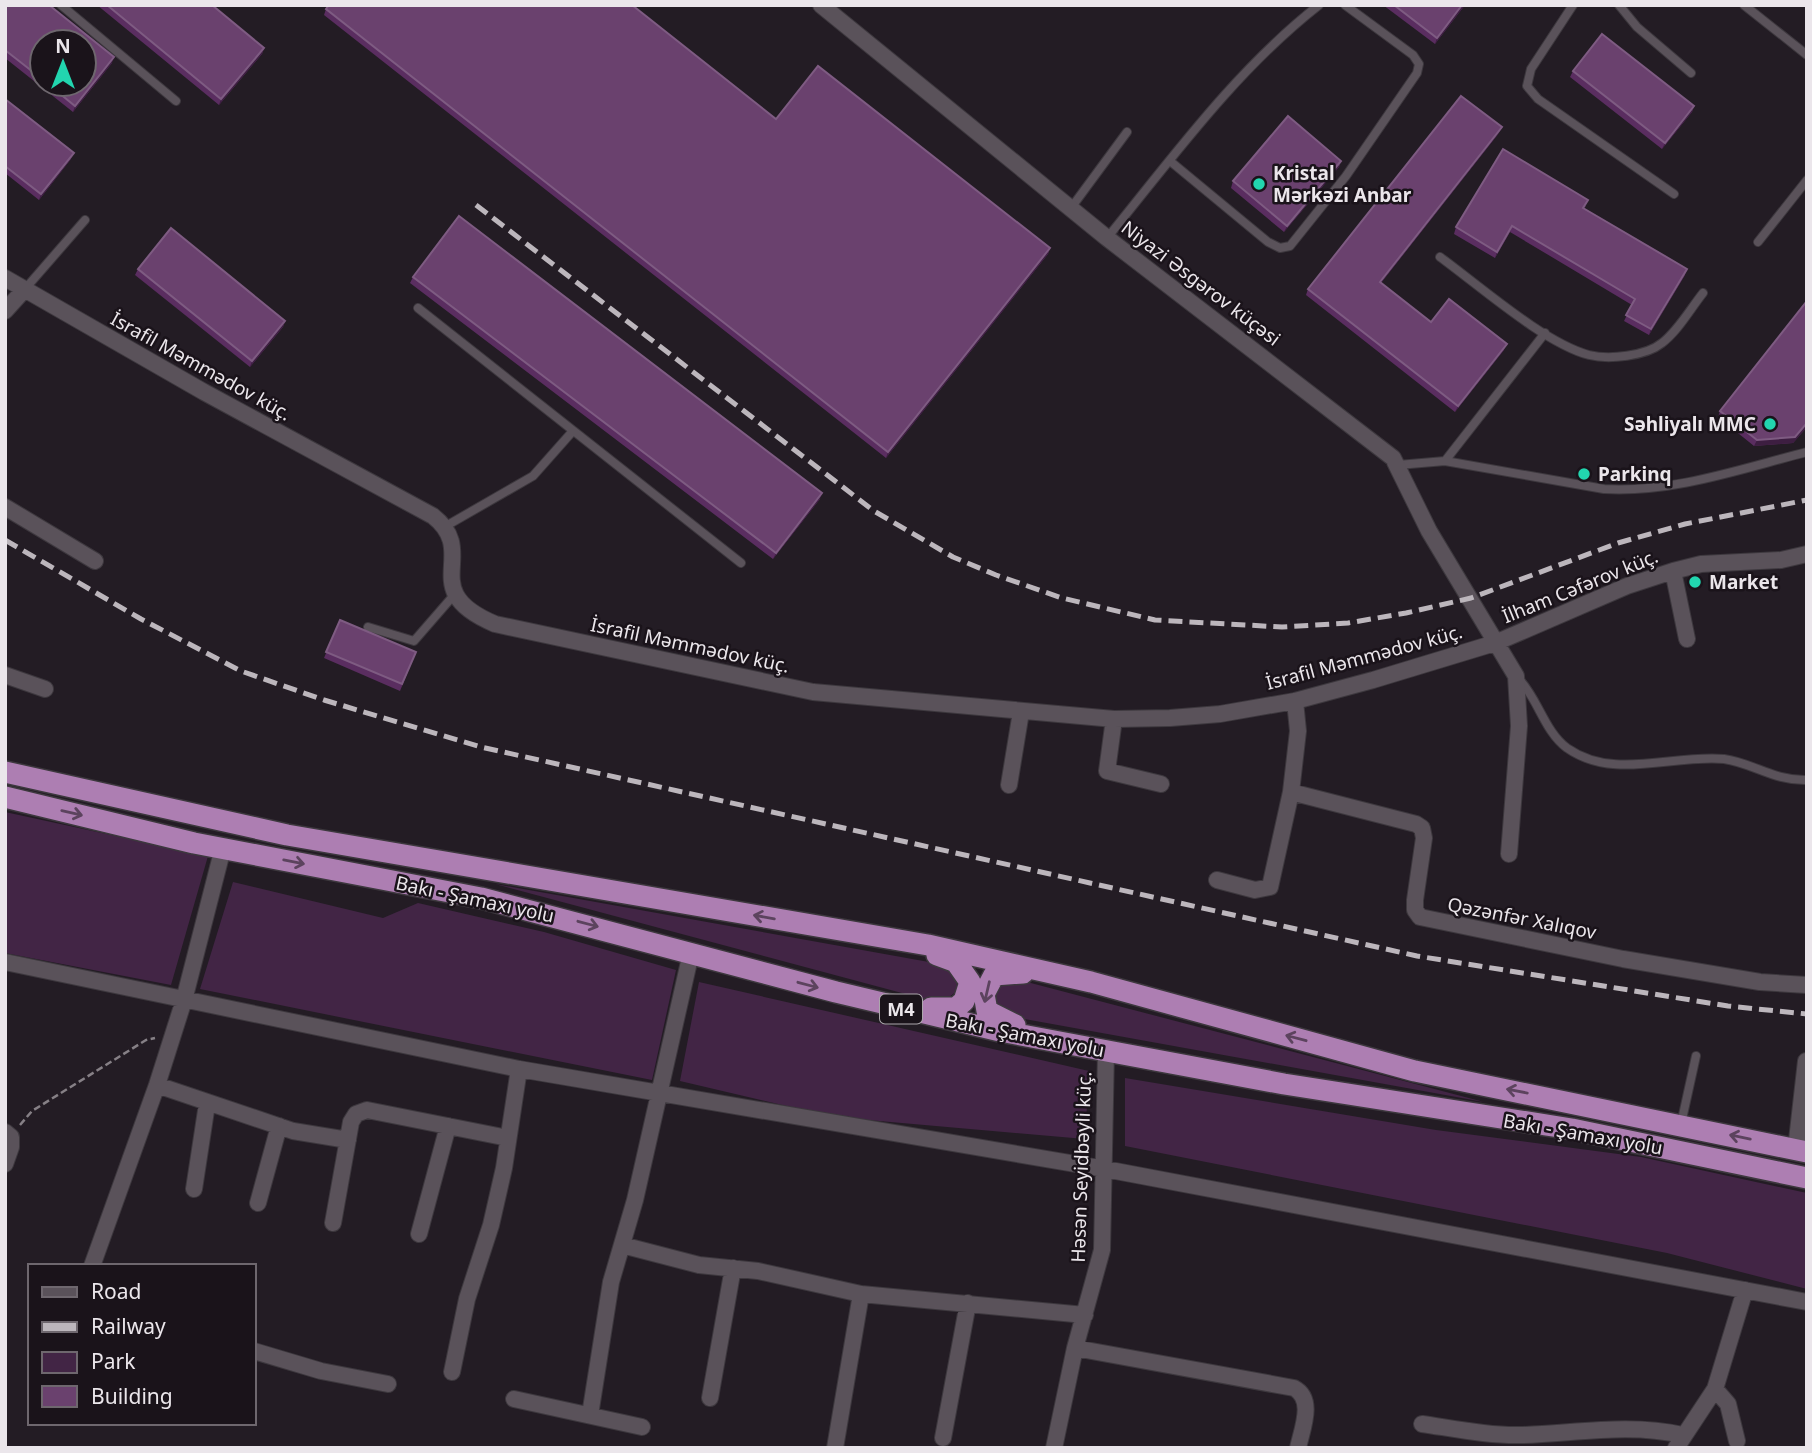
<svg xmlns="http://www.w3.org/2000/svg" width="1812" height="1453" viewBox="0 0 1812 1453" font-family="'Noto Sans',sans-serif">
<style>
.green{fill:#422545}
.lines{fill:none;stroke-linecap:round;stroke-linejoin:round}
.service-casing{stroke:#3d383e;stroke-width:10}
.minor-casing{stroke:#3d383e;stroke-width:18}
.trunk-casing{stroke:#3d383e;stroke-width:24}
.path{stroke:#868086;stroke-width:2.5;stroke-dasharray:7 3.5;stroke-linecap:butt}
.service{stroke:#5a525a;stroke-width:8}
.minor{stroke:#5a525a;stroke-width:16}
.trunk{stroke:#ad7eb2;stroke-width:21}
.rail{stroke:#bcb6bc;stroke-width:5;stroke-dasharray:14 7;stroke-linecap:butt}
.wall{fill:#5a2d60;fill-rule:evenodd}
.shaded-wall{fill:#3d1e41}
.building{fill:#6a416e;stroke:#7e5b82;stroke-width:2}
.oneway{stroke:#5c435e}
.poi-dot{fill:#22d5af;stroke:#1a131a;stroke-width:2.5}
.labels{text-anchor:middle;dominant-baseline:central;stroke-width:5;stroke-linejoin:round;paint-order:stroke}
.shield{fill:#1a131a;stroke:#aca7ac;stroke-width:2}
.shield-label{font-size:18px;font-weight:bold;fill:#ebe6eb}
.poi-label{font-size:19px;font-weight:bold;fill:#ebe6eb;stroke:#1a131a;text-anchor:start}
.street-label{font-size:19px;fill:#ebe6eb;stroke:#1a131a}
</style>
<rect width="100%" height="100%" fill="#231c24"/>
<path class="green" d="M5,812l203,44 -37,129 -166,-32z
M233,882l150,36 35,-15 126,29 132,38 -24,110 -452,-91z
M495,884l445,80 14,6c9,24 -3,30 -26,30z
M1004,981l23,1 457,120 -465,-84 -24,-15 2,-16z
M699,982l390,89 -4,68 -251,-22 -154,-36z
M1125,1078l311,52 205,27 166,36v96l-140,-36 -542,-107z"/>
<g class="lines">
<defs>
<path id="service" d="M61,5l115,96
M1573,5l-42,64 -4,17 11,13 136,95
M1619,5l18,22 54,46
M1744,5l63,50
M1170,161l98,81 12,6 10,-2 56,-70 71,-103 2,-9 -6,-9 -68,-50
M1071,208l56,-76
M1107,238c66,-81 129,-168 212,-233
M1758,242l49,-62
M1440,257c40,29 104,86 149,98 20,5 57,1 73,-12 16,-12 29,-35 41,-50
M25,289l60,-69
M418,308l323,255
M1445,461l100,-128
M1398,465l47,-4 159,28c69,4 136,-20 203,-37
M446,526l87,-50 39,-44
M368,627l46,14 40,-46
M1518,678c20,20 26,53 49,70 47,33 105,6 157,11 29,4 50,22 83,21
M1681,1124l15,-68"/>
<path id="minor" d="M821,5l286,233 286,220 36,73 87,145 3,50 -10,128
M5,278l199,114 229,124c48,38 -19,74 62,108l318,68 301,27 56,-1 50,-4 75,-13 78,-21 122,-37 132,-57 46,-15 28,-7 80,-4 26,-6
M5,311l19,-21
M5,507l90,54
M1673,571l14,68
M5,675l40,14
M1295,701l3,30 -7,61 125,32 6,4 2,10 -9,62v10l5,7 203,42 137,23 47,3
M1114,719l-7,52 54,13
M1009,785l12,-73
M1217,880l38,10 15,-3 21,-95
M5,962l514,107 586,100 702,133
M157,1085l136,46 55,9
M5,1132l6,5v10l-6,17
M1796,1149l10,-88
M194,1189l13,-85
M258,1203l21,-77
M333,1223l18,-101 5,-8 11,-4 141,28
M419,1234l29,-108
M622,1245l77,20 59,6 103,23 224,21
M92,1266l65,-181 27,-85 39,-152
M1075,1348l219,40c21,11 8,41 4,60
M254,1351l67,20 67,13
M452,1372l15,-73 24,-74 13,-57 15,-99
M1715,1389l13,15 9,37
M710,1398l23,-130
M514,1399l128,28
M590,1415l21,-133 24,-82 56,-247
M1422,1424c34,5 68,12 101,11 55,-2 106,-12 160,0
M943,1438l25,-135
M835,1448l26,-154
M1054,1448l21,-100 27,-98 4,-199
M1676,1448l39,-59 30,-99"/>
<path id="trunk" d="M5,772l282,63 641,110 163,37 324,89 392,81
M5,797l189,46 287,55 355,94 164,39 284,53 288,45 235,49
M931,1008h25l8,-7 6,-19 -14,-20 -19,-7
M1015,1025l-28,-14 -3,-17 10,-19 29,-2"/>
</defs>
<use href="#service" class="service-casing"/>
<use href="#minor" class="minor-casing"/>
<use href="#trunk" class="trunk-casing"/>
<path class="path" d="M20,1125l12,-14 114,-71 9,-2"/>
<use href="#service" class="service"/>
<use href="#minor" class="minor"/>
<use href="#trunk" class="trunk"/>
<path class="rail" d="M476,205l398,306 79,46 43,18 66,23 93,22 127,7 66,-4 58,-10 65,-15 147,-55 67,-19 122,-24
M5,540l136,79 100,52 83,29 157,47 936,209 311,50 79,8"/>
</g>
<path class="wall" d="M5,5l107,58 -39,49 -68,-54zM42,42l42,42h-42z
M97,5h115l52,43 -2,6 -43,51z
M1383,5h82l-30,39z
M326,9l450,110 274,129 -2,6 -162,204 -562,-443z
M1573,71l121,35 -2,6 -30,37 -92,-72z
M5,99l66,60 -32,41 -34,-27z
M1499,133l-118,150 50,39 73,28 -49,62 -149,-117 2,-6z
M1341,161l-2,6 -55,65 -53,-44 2,-7z
M1586,206l-2,2 101,67 -36,60 -25,-14 8,-16 -122,-73 -15,26 -41,-24 2,-7z
M138,269l147,52 -2,6 -33,40 -115,-92z
M413,277l407,222 -47,60 -363,-276z
M1807,301v126l-14,16 -39,3 -36,-29 2,-6z
M340,620l76,32 -16,39 -76,-33z"/>
<path class="shaded-wall" d="M1462,5h3l-30,39 2,-6z
M264,48l-2,6 -43,51 2,-6z
M114,57l-2,6 -39,49 2,-6z
M1694,106l-2,6 -30,37 3,-6z
M1502,127l-3,6 -122,155 3,-6z
M74,153l-3,6 -32,41 2,-6z
M1341,161l-2,6 -55,65 3,-6z
M1512,226l-2,6 -15,26 2,-6z
M1050,248l-2,6 -162,204 2,-6z
M1687,269l-2,6 -36,60 2,-6z
M285,321l-2,6 -33,40 2,-6z
M1507,344l-3,6 -49,62 3,-6z
M1807,423v4l-14,16 -39,3 3,-6z
M822,493l-2,6 -47,60 3,-6z"/>
<path class="building" d="M5,5h44l65,52 -39,49 -27,-22h36v-42h-42v37l-37,-29z
M107,5h105l52,43 -43,51z
M329,5h303l144,114 42,-53 232,182 -162,204 -562,-443z
M1394,5h68l-25,33z
M1602,34l92,72 -29,37 -92,-72z
M1461,96l41,31 -122,155 51,40 18,-23 58,45 -49,62 -150,-117z
M5,99l69,54 -33,41 -36,-28z
M1288,116l53,45 -54,65 -54,-45z
M1503,149l85,51 -5,8 104,61 -36,60 -25,-14 9,-16 -123,-73 -15,26 -41,-25z
M459,216l363,277 -46,60 -363,-276z
M171,228l114,93 -33,40 -114,-92z
M1807,301v122l-12,14 -38,3 -37,-29z
M340,620l76,32 -14,32 -76,-32z"/>
<defs><path id="oneway-shaft" d="M-6 0H5M1.5-3L5.5 0L1.5 3" fill="none" stroke-width="1.6" stroke-linecap="round" stroke-linejoin="round" transform="scale(1.75)"/></defs>
<g class="oneway">
<use href="#oneway-shaft" transform="translate(72 813) rotate(13)"/>
<use href="#oneway-shaft" transform="translate(294 862) rotate(11)"/>
<use href="#oneway-shaft" transform="translate(764 917) rotate(-170)"/>
<use href="#oneway-shaft" transform="translate(588 924) rotate(15)"/>
<use href="#oneway-shaft" transform="translate(808 985) rotate(15)"/>
<use href="#oneway-shaft" transform="translate(987 992) rotate(103)"/>
<use href="#oneway-shaft" transform="translate(1296 1038) rotate(-165)"/>
<use href="#oneway-shaft" transform="translate(1517 1091) rotate(-169)"/>
<use href="#oneway-shaft" transform="translate(1740 1137) rotate(-168)"/>
</g>
<g class="poi-dot">
<circle cx="1259" cy="184" r="7"/>
<circle cx="1770" cy="424" r="7"/>
<circle cx="1584" cy="474" r="7"/>
<circle cx="1695" cy="582" r="7"/>
</g>
<g class="labels">
<rect class="shield" x="880" y="994.5" width="42" height="29" rx="5"/>
<g class="shield-label">
<text x="901" y="1009">M4</text>
</g>
<g class="poi-label">
<text x="1273" y="173">Kristal<tspan x="1273" dy="22">Mərkəzi Anbar</tspan></text>
<text x="1756" y="424" text-anchor="end">Səhliyalı MMC</text>
<text x="1598" y="474">Parkinq</text>
<text x="1709" y="582">Market</text>
</g>
<g class="street-label">
<text transform="translate(1201 283) rotate(37)">Niyazi Əsgərov küçəsi</text>
<text transform="translate(201 366) rotate(29)">İsrafil Məmmədov küç.</text>
<text transform="translate(1580 586) rotate(-22)">İlham Cəfərov küç.</text>
<text transform="translate(690 645) rotate(12)">İsrafil Məmmədov küç.</text>
<text transform="translate(1364 657) rotate(-15)">İsrafil Məmmədov küç.</text>
<text transform="translate(475 899) rotate(12)">Bakı - Şamaxı yolu</text>
<text transform="translate(1522 918) rotate(11)">Qəzənfər Xalıqov</text>
<text transform="translate(1025 1035) rotate(11)">Bakı - Şamaxı yolu</text>
<text transform="translate(1583 1134) rotate(10)">Bakı - Şamaxı yolu</text>
<text transform="translate(1081 1167) rotate(-88)">Həsən Seyidbəyli küç.</text>
</g>
</g>
<rect width="1812" height="1453" fill="none" stroke="#ebe6eb" stroke-width="14"/>
<rect x="28" y="1264" width="228" height="161" fill="#1a131a" stroke="#6e676e" stroke-width="2"/>
<rect x="42" y="1287" width="35" height="10" fill="#5a525a" stroke="#6e676e" stroke-width="2"/>
<text x="91" y="1299" font-size="21" fill="#ebe6eb">Road</text>
<rect x="42" y="1322" width="35" height="10" fill="#bcb6bc" stroke="#6e676e" stroke-width="2"/>
<text x="91" y="1334" font-size="21" fill="#ebe6eb">Railway</text>
<rect x="42" y="1352" width="35" height="21" fill="#422545" stroke="#6e676e" stroke-width="2"/>
<text x="91" y="1369" font-size="21" fill="#ebe6eb">Park</text>
<rect x="42" y="1386" width="35" height="21" fill="#6a416e" stroke="#6e676e" stroke-width="2"/>
<text x="91" y="1404" font-size="21" fill="#ebe6eb">Building</text>
<g transform="translate(63 63)"><circle r="33" fill="#1a131a" stroke="#6e676e" stroke-width="2"/>
<path d="M0-5L12 26L0 18L-12 26Z" fill="#22d5af"/>
<text y="-10" font-size="19" font-weight="bold" text-anchor="middle" fill="#ebe6eb">N</text>
</g>
</svg>
